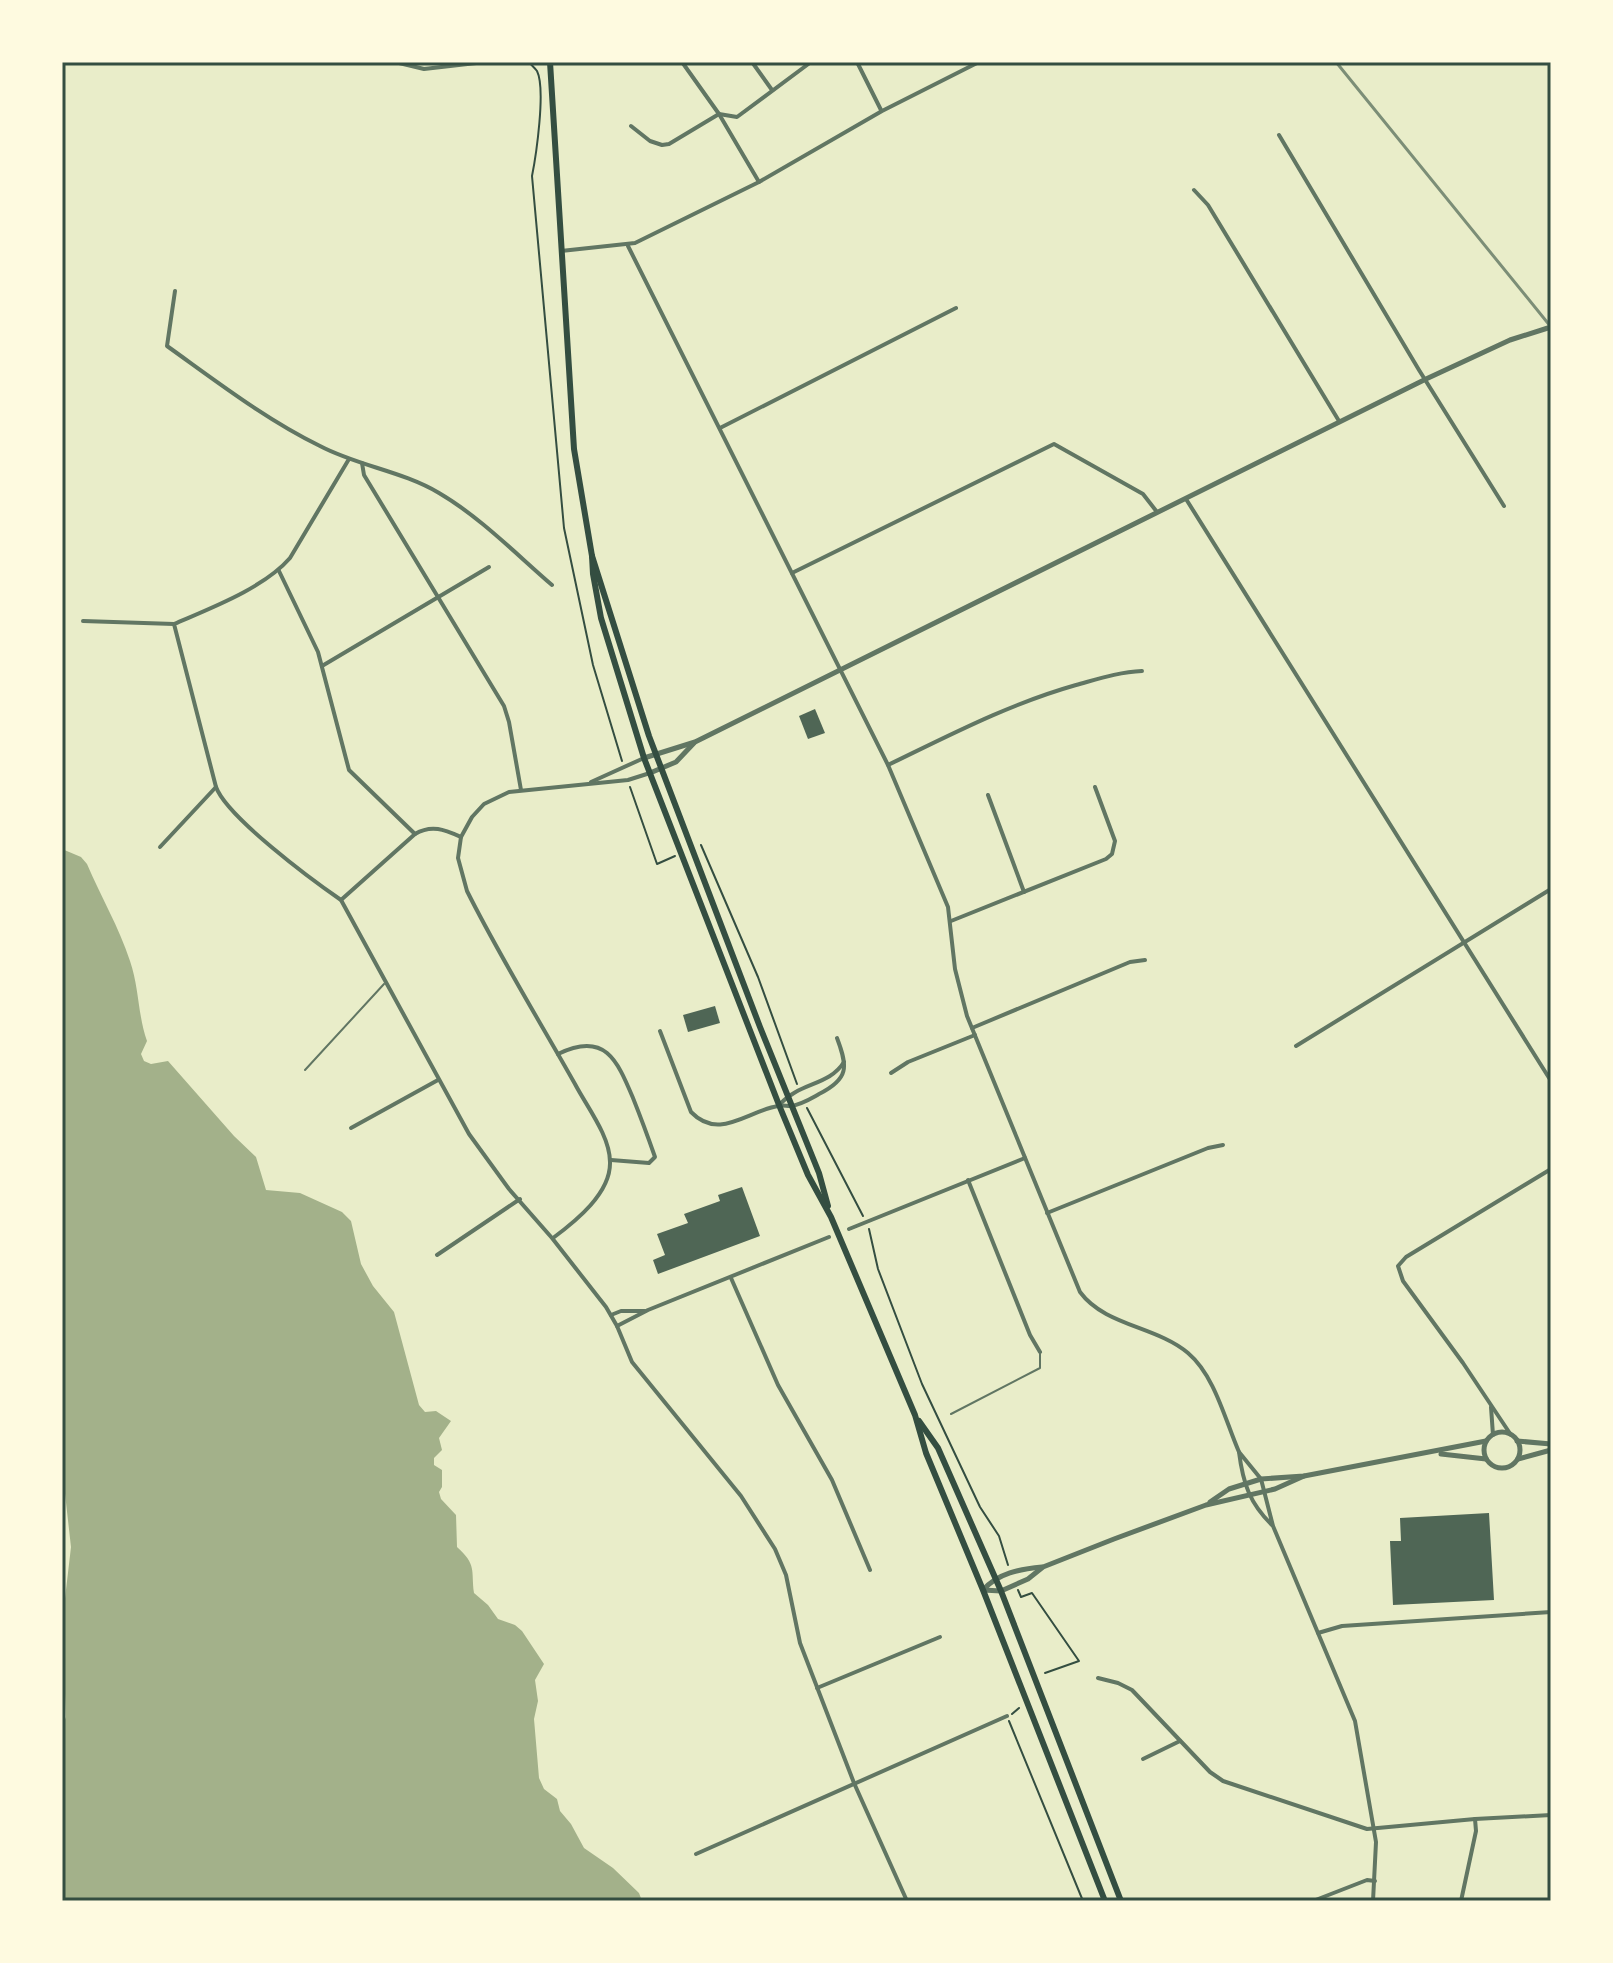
<svg xmlns="http://www.w3.org/2000/svg" width="1613" height="1963" viewBox="0 0 1613 1963" font-family="Barlow,sans-serif">
  <style>
    .water { fill: #a3b18a }
    .building { fill: #4f6655 }
    .lines { fill: none; stroke-linecap: round; stroke-linejoin: round }
    .path { stroke: #344e41; stroke-width: 2 }
    .service { stroke: #617663; stroke-width: 2 }
    .minor { stroke: #617663; stroke-width: 4 }
    .tertiary { stroke: #617663; stroke-width: 5 }
    .secondary { stroke: #344e41; stroke-width: 6 }
    .rail { stroke: #7c8e77; stroke-width: 3 }
    .neatline { fill: none; stroke: #344e41; stroke-width: 3 }
  </style>
  <rect width="100%" height="100%" fill="#e9edc9"/>
  <!-- water -->
  <path class="water" d="M62 849 81 857 87 864C101 897 119 927 130 961 139 987 138 1016 147 1041L141 1054 144 1061 151 1064 168 1061 234 1136 256 1157 266 1190 300 1193 342 1212 351 1221 361 1264 373 1286 394 1312 419 1405 425 1412 436 1411 451 1421 439 1438 442 1450 434 1458V1465L442 1470V1487L439 1492 441 1499 456 1515 457 1547C477 1565 471 1570 474 1593L488 1605 498 1619 515 1625 522 1631 544 1664 535 1680 538 1701 534 1719 539 1778 544 1789 557 1799 560 1811 571 1824 584 1848 613 1868 639 1893 642 1901H62V1727L66 1717 62 1624 71 1547 62 1467Z"/>
  <!-- building -->
  <g class="building">
    <path d="M815 709 825 733 808 739 799 716Z"/>
    <path d="M715 1006 720 1023 688 1032 683 1015Z"/>
    <path d="M742 1187 760 1236 658 1274 653 1260 665 1255 657 1234 688 1223 684 1214 720 1201 718 1195Z"/>
    <path d="M1489 1513 1494 1600 1393 1605 1390 1541H1401L1400 1518Z"/>
  </g>
  <g class="lines">
    <!-- path -->
    <g class="path">
      <path d="M529 62C531 65 535 68 537 71 546 89 536 156 532 176L564 528 593 665 622 761"/>
      <path d="M630 787 657 864 675 856"/>
      <path d="M701 845 758 977 797 1084"/>
      <path d="M807 1108 863 1216"/>
      <path d="M869 1229 878 1269 922 1384 980 1507 999 1536 1008 1565"/>
      <path d="M1018 1590 1021 1597 1032 1593 1079 1661 1045 1673"/>
      <path d="M1012 1714 1019 1708"/>
      <path d="M1009 1721 1083 1901"/>
    </g>
    <!-- service -->
    <g class="service">
      <path d="M305 1070 384 984"/>
      <path d="M951 1414 1040 1368V1353"/>
    </g>
    <!-- minor -->
    <g class="minor">
      <path d="M395 62 424 69 485 62"/>
      <path d="M682 62 719 114 759 182"/>
      <path d="M752 62 772 90"/>
      <path d="M857 62 881 110"/>
      <path d="M631 126 650 141 662 145 669 144 719 114 737 117 811 62"/>
      <path d="M1279 135 1419 370 1504 506"/>
      <path d="M1194 190 1208 205 1339 421"/>
      <path d="M628 246 888 765 948 907 955 969 967 1016 1080 1292C1105 1326 1156 1326 1188 1353 1215 1376 1225 1420 1239 1452"/>
      <path d="M561 251 635 243 759 182 882 111 979 62"/>
      <path d="M175 291 167 346C216 381 265 419 320 446 358 466 402 471 439 493 480 517 516 554 552 585"/>
      <path d="M720 428 956 308"/>
      <path d="M349 459 290 558C264 588 211 608 174 624L216 787C227 817 312 880 341 900L469 1134 509 1189 552 1238 606 1307 617 1326 632 1362 741 1496 775 1549 786 1575 800 1643 854 1783 907 1901"/>
      <path d="M362 463 364 475 504 706 509 722 521 790"/>
      <path d="M1186 499 1551 1081"/>
      <path d="M279 571 318 652 349 770 415 834"/>
      <path d="M792 573 1054 444 1143 494 1157 512"/>
      <path d="M83 621 174 624"/>
      <path d="M322 666 489 567"/>
      <path d="M888 765C950 735 1009 704 1076 685 1098 679 1119 672 1142 671"/>
      <path d="M591 782 644 758"/>
      <path d="M988 795 1024 892"/>
      <path d="M461 837 458 858 467 891C500 957 539 1020 575 1084 587 1107 610 1136 610 1162 611 1193 576 1221 553 1238"/>
      <path d="M160 847 216 787"/>
      <path d="M341 900 415 834C432 824 445 830 461 837L472 817 484 804 509 792 628 780 650 773"/>
      <path d="M951 921 1106 859 1112 854 1115 841 1095 787"/>
      <path d="M972 1028 1130 962 1145 960"/>
      <path d="M660 1031 691 1112C719 1141 747 1111 778 1106 782 1105 786 1106 790 1106 801 1105 810 1099 819 1094 849 1079 848 1067 837 1038"/>
      <path d="M1296 1046 1551 889"/>
      <path d="M558 1054C605 1031 617 1060 633 1098 641 1118 648 1137 655 1157L649 1163 611 1160"/>
      <path d="M891 1073 908 1062 975 1035"/>
      <path d="M780 1104C800 1082 829 1086 844 1062"/>
      <path d="M351 1128 438 1080"/>
      <path d="M968 1180 1030 1335 1040 1352"/>
      <path d="M1047 1213 1208 1148 1223 1145"/>
      <path d="M849 1229 1025 1158"/>
      <path d="M437 1255 520 1199"/>
      <path d="M731 1278 778 1385 832 1480 870 1570"/>
      <path d="M611 1315 621 1311H645"/>
      <path d="M617 1326 648 1310 829 1237"/>
      <path d="M1491 1407 1493 1435"/>
      <path d="M1511 1435 1463 1363 1403 1281 1398 1266 1406 1257 1551 1169"/>
      <path d="M1273 1526C1250 1504 1243 1484 1239 1452L1261 1479 1273 1526 1355 1721 1376 1842 1373 1901"/>
      <path d="M1318 1633 1342 1626 1551 1612"/>
      <path d="M1098 1678 1118 1683 1132 1690 1210 1772 1223 1781 1367 1829 1475 1819 1551 1815"/>
      <path d="M817 1688 940 1637"/>
      <path d="M1143 1759 1180 1741"/>
      <path d="M696 1854 1007 1716"/>
      <path d="M1313 1901 1367 1880 1375 1881"/>
      <path d="M1461 1901 1476 1831 1475 1819"/>
    </g>
    <!-- tertiary -->
    <g class="tertiary">
      <path d="M644 758 695 742 1426 379 1510 340 1551 327"/>
      <path d="M650 773 676 762 694 743"/>
      <circle cx="1502" cy="1450" r="18"/>
      <path d="M1517 1441 1551 1444"/>
      <path d="M1441 1454 1486 1459"/>
      <path d="M1518 1459 1551 1450"/>
      <path d="M1210 1502 1229 1489 1261 1479 1304 1476 1486 1441"/>
      <path d="M983 1590 1001 1591 1028 1579 1043 1567 1114 1539 1206 1505 1275 1489 1304 1476"/>
      <path d="M983 1590C998 1573 1020 1569 1042 1567"/>
    </g>
    <!-- secondary -->
    <g class="secondary">
      <path d="M550 62 574 449 592 556 649 736 760 1027 819 1173 828 1206"/>
      <path d="M592 556 593 574 601 618 644 758 779 1105 808 1175 831 1217 915 1415 926 1453 983 1590 1105 1901"/>
      <path d="M919 1421 938 1448 1001 1591 1121 1901"/>
    </g>
    <!-- rail -->
    <path class="rail" d="M1336 62 1551 327"/>
  </g>
  <!-- border -->
  <rect width="1613" height="1963" fill="none" stroke="#fefae0" stroke-width="128"/>
  <rect x="64" y="64" width="1485" height="1835" class="neatline"/>
</svg>
